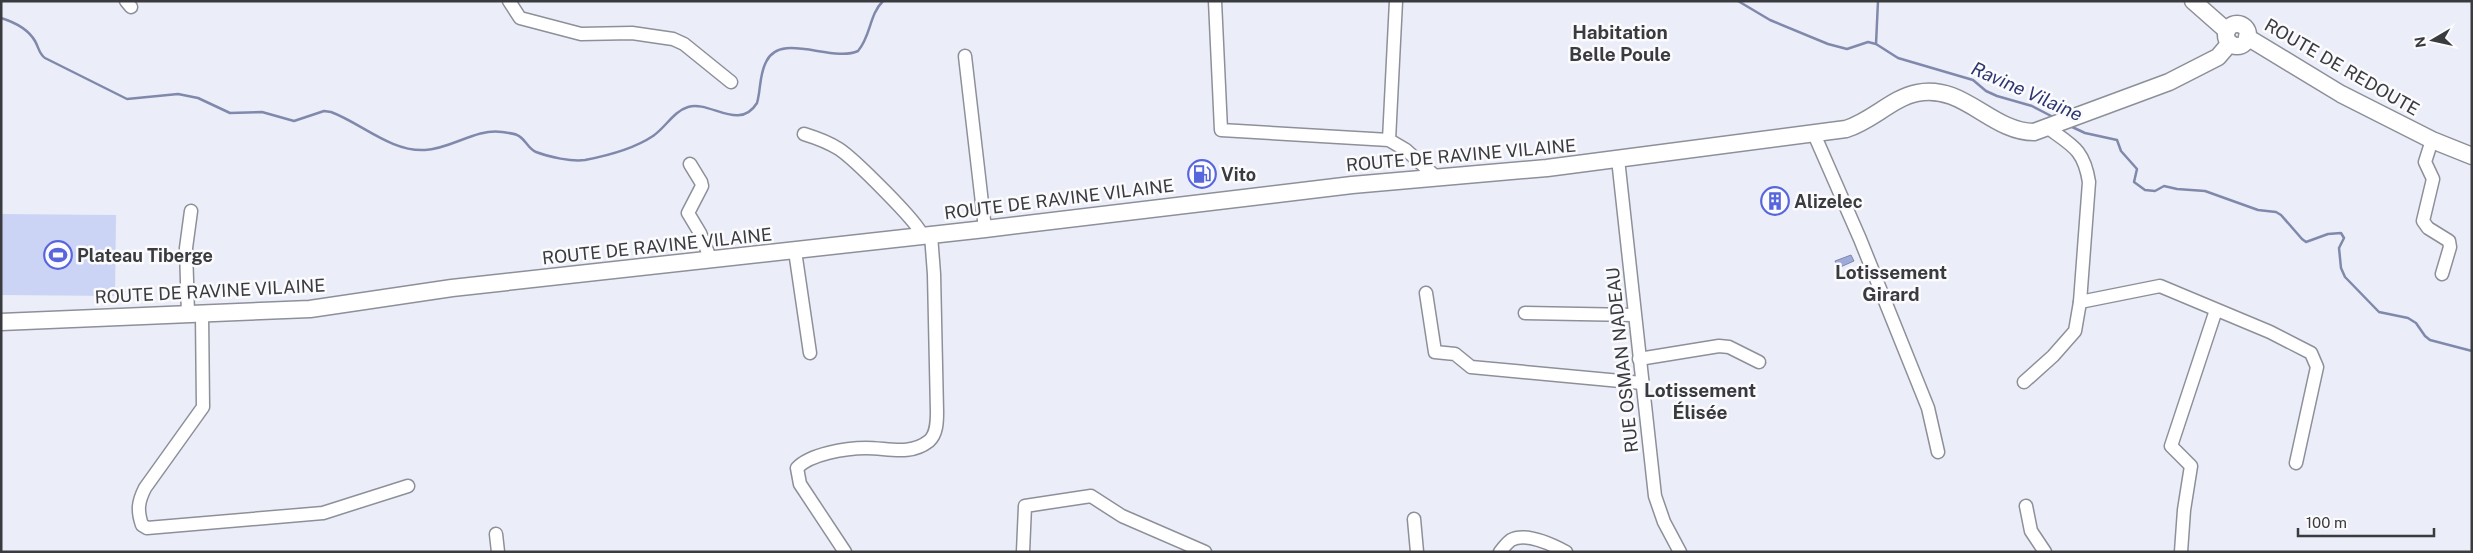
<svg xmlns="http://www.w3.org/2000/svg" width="2473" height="553" viewBox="0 0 2473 553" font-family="'Public Sans',sans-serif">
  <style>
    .green { fill: #cbd4f5 }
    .water { fill: #9eaad9; stroke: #8089ab }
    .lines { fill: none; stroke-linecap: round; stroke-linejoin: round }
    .stream { stroke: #8089ab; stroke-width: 2.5 }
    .minor-casing { stroke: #8d9099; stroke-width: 15 }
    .major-casing { stroke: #8d9099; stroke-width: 19 }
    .minor { stroke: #fff; stroke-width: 12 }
    .major { stroke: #fff; stroke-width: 16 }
    .labels { text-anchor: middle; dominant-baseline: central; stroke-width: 5; stroke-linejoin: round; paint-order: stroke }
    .street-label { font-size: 18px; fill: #3a3b3f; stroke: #fbfbfd }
    .poi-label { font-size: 18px; font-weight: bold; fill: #3a3b3f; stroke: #fbfbfd; text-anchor: start }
    .neighbourhood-label { font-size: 19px; font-weight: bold; fill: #3a3b3f; stroke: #fbfbfd }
    .water-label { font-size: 19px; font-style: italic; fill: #2c3570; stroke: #fbfbfd }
  </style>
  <rect width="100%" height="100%" fill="#ebeef8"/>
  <!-- green -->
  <path class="green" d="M1 214 116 215 115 296 1 295Z"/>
  <!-- water -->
  <path class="water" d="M1851 255 1854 261 1838 268 1835 261Z"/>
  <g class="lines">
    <!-- stream -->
    <g class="stream">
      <path d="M1738 1 1770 20 1828 44 1847 49 1868 42 1876 44 1898 58 1973 80 1986 91 1997 96 2032 106 2055 118"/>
      <path d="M1 18C14 22 28 29 35 41 39 48 39 54 45 58L127 99 178 94 198 98 230 113 262 112 294 121 324 111 331 112C361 123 391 152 425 150 451 149 476 128 502 132 507 133 513 133 517 135 525 138 528 149 536 152 549 157 572 162 585 160 606 156 635 148 653 136 665 128 674 111 688 107 710 100 739 132 757 103 761 89 759 76 766 62 780 31 832 63 858 51 871 36 869 15 883 1"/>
      <path d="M1876 44 1878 1"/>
      <path d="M2070 126 2085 133 2117 140 2121 151 2137 169 2134 182 2145 190 2155 191 2164 186 2177 189 2205 191 2258 210 2276 212 2281 215 2302 239 2306 242 2328 234 2341 233 2344 238 2339 248 2341 268 2345 277 2379 312 2408 318 2416 323 2425 336 2430 340 2472 351"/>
    </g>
    <defs>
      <g id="minor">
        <path d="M126 1 131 7"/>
        <path d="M509 1 520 18 581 34 632 33 673 39 684 44 731 82"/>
        <path d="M1215 1 1221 130 1389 140 1406 150 1435 176"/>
        <path d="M965 56 985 229"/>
        <path d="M804 134C817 138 828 142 839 149 853 158 918 222 922 235"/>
        <path d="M1814 134 1860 239 1928 408 1938 452"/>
        <path d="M1389 140 1396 1"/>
        <path d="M2432 140 2425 162 2433 179 2423 221 2428 228 2449 241 2450 247 2442 274"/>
        <path d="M1618 159 1655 496 1664 522 1680 552"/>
        <path d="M690 164 701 182 702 186 688 213 700 233 711 260"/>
        <path d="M795 251 810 353"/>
        <path d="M1426 293 1435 352 1455 354 1471 367 1642 383"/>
        <path d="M2080 302 2160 286 2270 332 2311 353 2317 367 2296 463"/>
        <path d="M1525 313 1634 315"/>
        <path d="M188 314 186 248 191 211"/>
        <path d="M202 314 203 407 145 488C138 502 137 510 142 525L147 528 323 513 408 486"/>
        <path d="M1639 359 1719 346 1729 347 1759 362"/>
        <path d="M2024 382 2053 356 2075 331 2080 302 2089 182C2084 150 2073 146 2048 128"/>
        <path d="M2026 506 2031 531 2045 552"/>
        <path d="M1414 519 1417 552"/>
        <path d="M496 534 498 552"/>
        <path d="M845 552 800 484 797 468C810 454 846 448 866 448 888 448 910 456 929 441 937 434 937 421 937 412L934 274 931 235"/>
        <path d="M1023 552 1025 506 1091 496 1122 516 1205 552"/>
        <path d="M1500 552C1503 548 1507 543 1511 540 1526 532 1553 545 1566 552"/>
        <path d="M2181 552 2184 510 2191 466 2171 446 2216 310"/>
      </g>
      <g id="major">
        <path d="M2193 1 2227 31"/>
        <circle cx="2237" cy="35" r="11"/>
        <path d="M2247 37 2341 94 2432 140 2472 156"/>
        <path d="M1 322 310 309 452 288 985 229 1352 185 1547 168 1846 129C1872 121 1892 98 1917 93 1963 83 1991 132 2034 132L2169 82 2218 57 2230 43"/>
      </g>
    </defs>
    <!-- minor casing -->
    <use href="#minor" class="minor-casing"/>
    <!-- major casing -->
    <use href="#major" class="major-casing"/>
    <!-- minor -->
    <use href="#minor" class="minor"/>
    <!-- major -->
    <use href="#major" class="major"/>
  </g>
  <!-- icons -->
  <defs>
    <symbol id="fuel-ring" viewBox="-11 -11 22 22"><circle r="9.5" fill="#fbfbfd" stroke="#5766dc" stroke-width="1.5"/><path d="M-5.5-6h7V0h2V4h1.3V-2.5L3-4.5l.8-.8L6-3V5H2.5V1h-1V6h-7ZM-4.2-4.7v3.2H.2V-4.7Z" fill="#5766dc"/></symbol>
    <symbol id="building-ring" viewBox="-11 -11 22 22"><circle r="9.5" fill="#fbfbfd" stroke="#5766dc" stroke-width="1.5"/><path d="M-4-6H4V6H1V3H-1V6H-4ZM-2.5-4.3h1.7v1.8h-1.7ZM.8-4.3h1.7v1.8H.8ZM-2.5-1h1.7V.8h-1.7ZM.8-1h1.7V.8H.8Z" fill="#5766dc"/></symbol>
    <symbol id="stadium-ring" viewBox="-11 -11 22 22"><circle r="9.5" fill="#fbfbfd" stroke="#5766dc" stroke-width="1.5"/><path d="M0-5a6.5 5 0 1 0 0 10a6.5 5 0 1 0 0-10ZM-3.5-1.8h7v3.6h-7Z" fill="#5766dc"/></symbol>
  </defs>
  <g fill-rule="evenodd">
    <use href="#fuel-ring" x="1186" y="158" width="32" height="32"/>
    <use href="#building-ring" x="1759" y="185" width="32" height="32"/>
    <use href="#stadium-ring" x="42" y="239" width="32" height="32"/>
  </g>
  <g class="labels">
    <!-- street labels -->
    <g class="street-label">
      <text transform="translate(2342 67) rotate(30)">ROUTE DE REDOUTE</text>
      <text transform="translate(1461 155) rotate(-5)">ROUTE DE RAVINE VILAINE</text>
      <text transform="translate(1059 199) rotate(-7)">ROUTE DE RAVINE VILAINE</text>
      <text transform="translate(657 246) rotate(-6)">ROUTE DE RAVINE VILAINE</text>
      <text transform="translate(210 291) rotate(-3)">ROUTE DE RAVINE VILAINE</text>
      <text transform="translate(1622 360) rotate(-96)">RUE OSMAN NADEAU</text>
    </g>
    <!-- poi labels -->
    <g class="poi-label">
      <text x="1221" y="174">Vito</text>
      <text x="1794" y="201">Alizelec</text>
      <text x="77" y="255">Plateau Tiberge</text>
    </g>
    <!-- neighbourhood labels -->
    <g class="neighbourhood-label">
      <text x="1620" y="32">Habitation<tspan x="1620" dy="22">Belle Poule</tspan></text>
      <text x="1891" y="272">Lotissement<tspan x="1891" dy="22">Girard</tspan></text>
      <text x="1700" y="390">Lotissement<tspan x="1700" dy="22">Élisée</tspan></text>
    </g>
    <!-- water labels -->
    <g class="water-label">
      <text transform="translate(2027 91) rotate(24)">Ravine Vilaine</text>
    </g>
  </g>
  <!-- border -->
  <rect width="2473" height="553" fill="none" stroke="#3a3b3f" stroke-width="5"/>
  <!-- north arrow -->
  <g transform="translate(2433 40) rotate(261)" stroke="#fbfbfd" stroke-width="4" paint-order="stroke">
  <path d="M0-4L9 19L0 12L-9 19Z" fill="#3a3b3f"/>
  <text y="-8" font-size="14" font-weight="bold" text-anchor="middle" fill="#3a3b3f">N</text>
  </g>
  <!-- scale -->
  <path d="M2298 528v8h136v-8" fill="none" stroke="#3a3b3f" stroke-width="2.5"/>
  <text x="2306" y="528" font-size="15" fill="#3a3b3f" stroke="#fbfbfd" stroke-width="4" paint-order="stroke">100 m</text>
</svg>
